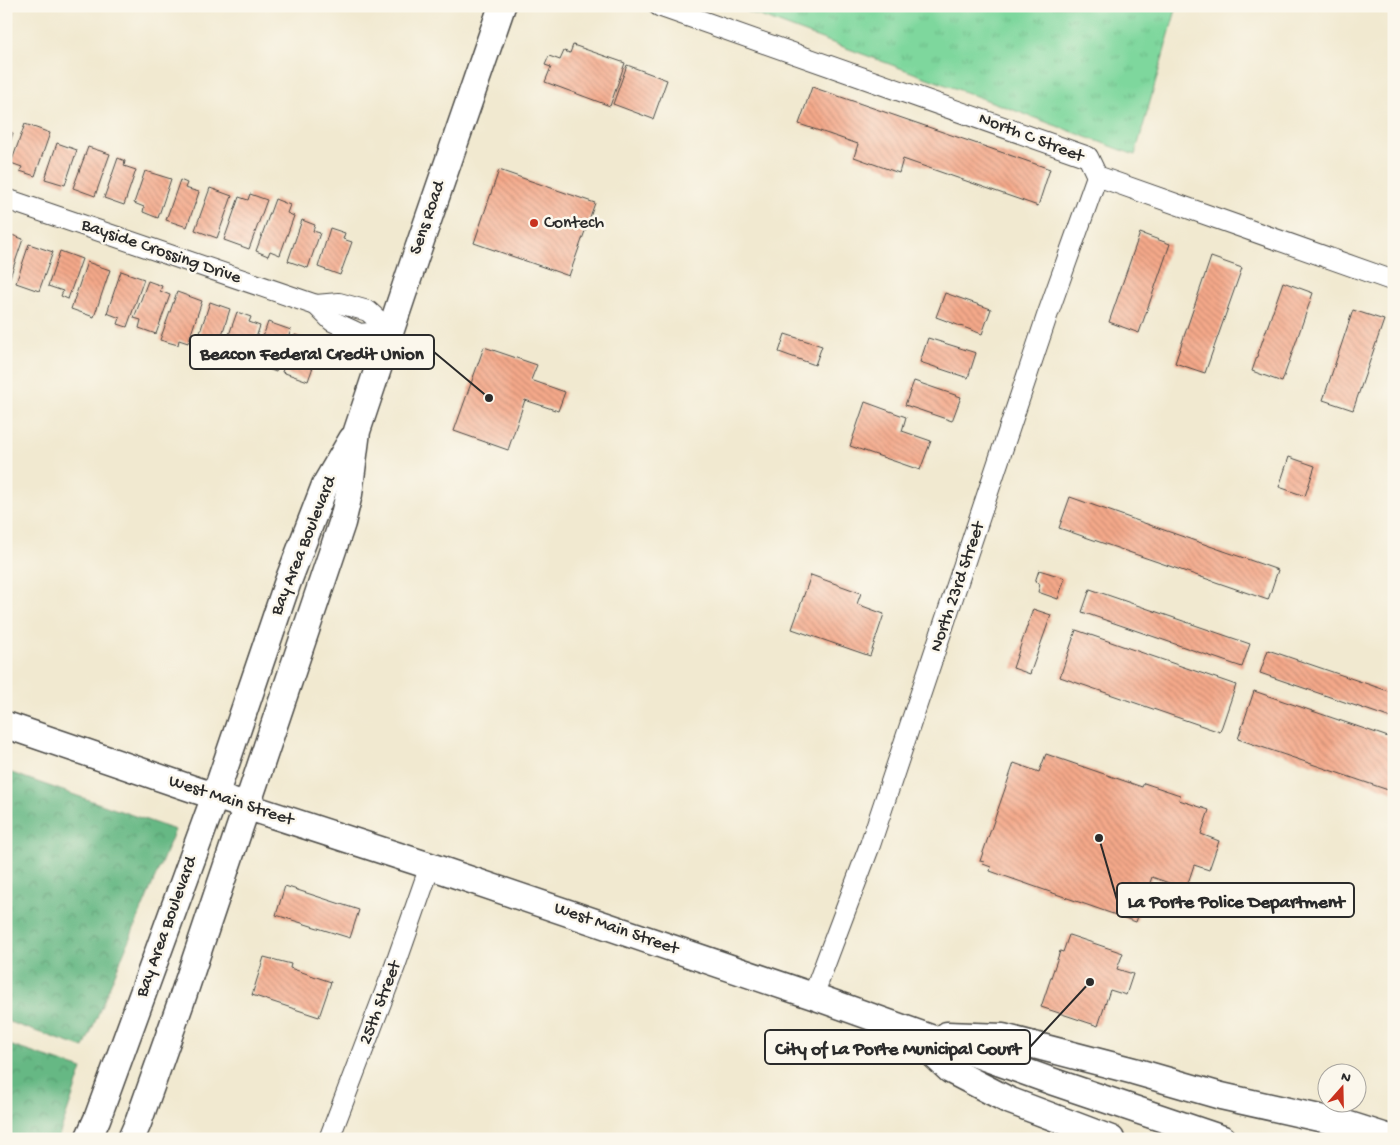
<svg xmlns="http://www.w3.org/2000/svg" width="1400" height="1145" viewBox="0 0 1400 1145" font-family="'Gochi Hand',sans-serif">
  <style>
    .grass { fill: url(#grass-tufts); stroke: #548164 }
    .forest { fill: url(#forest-crowns); stroke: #487258 }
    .building { fill: url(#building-back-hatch) }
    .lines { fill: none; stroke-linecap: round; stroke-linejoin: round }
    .minor-casing { stroke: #494844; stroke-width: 22 }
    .major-casing { stroke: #494844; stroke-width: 29 }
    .minor { stroke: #fff; stroke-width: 20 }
    .major { stroke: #fff; stroke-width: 26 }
    .poi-dot { fill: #c8321e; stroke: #fbf7ec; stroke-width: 2 }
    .labels { text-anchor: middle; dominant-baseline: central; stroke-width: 5; stroke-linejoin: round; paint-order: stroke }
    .street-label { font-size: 18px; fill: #2b2b2b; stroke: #fbf7ec }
    .poi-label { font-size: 18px; fill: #2b2b2b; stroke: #fbf7ec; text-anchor: start }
    .leader { fill: none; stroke: #2b2b2b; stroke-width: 2 }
    .callout-dot { fill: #2b2b2b; stroke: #fbf7ec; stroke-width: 2 }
    .callout { fill: #fbf7ec; stroke: #2b2b2b; stroke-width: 2 }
    .callout-label { font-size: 19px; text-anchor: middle; font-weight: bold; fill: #2b2b2b }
  </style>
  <defs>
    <pattern id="grass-tufts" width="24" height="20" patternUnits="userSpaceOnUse" patternTransform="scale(1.25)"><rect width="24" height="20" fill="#7ed79d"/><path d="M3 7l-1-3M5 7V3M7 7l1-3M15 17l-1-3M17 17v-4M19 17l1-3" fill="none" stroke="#6db987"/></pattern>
    <pattern id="forest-crowns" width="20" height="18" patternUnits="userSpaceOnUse" patternTransform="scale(1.25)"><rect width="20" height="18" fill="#66b884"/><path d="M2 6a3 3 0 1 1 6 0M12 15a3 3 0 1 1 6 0" fill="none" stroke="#54966c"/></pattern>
    <pattern id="building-back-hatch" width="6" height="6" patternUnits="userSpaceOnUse" patternTransform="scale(1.25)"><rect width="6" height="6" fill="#f5a98a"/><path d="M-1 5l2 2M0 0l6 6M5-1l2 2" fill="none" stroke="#c78a71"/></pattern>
  </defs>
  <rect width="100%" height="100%" fill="#fbf7ec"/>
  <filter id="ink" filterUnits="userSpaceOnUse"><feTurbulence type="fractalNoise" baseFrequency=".02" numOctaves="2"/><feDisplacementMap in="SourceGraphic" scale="10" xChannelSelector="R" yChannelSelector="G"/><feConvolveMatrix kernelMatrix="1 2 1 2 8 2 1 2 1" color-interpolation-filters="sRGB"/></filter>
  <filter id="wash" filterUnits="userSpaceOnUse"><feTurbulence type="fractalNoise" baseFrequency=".0096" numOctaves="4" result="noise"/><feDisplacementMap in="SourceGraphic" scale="20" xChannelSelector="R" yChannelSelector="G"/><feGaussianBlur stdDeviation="1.12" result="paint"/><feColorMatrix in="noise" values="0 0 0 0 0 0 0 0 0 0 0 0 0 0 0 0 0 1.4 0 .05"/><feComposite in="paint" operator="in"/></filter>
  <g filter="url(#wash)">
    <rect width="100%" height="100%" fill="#f1e9d0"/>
    <!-- grass -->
    <path class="grass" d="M733 6H1177L1135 155Z"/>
    <!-- forest -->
    <g class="forest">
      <path d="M6 771 175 830 84 1048 6 1021Z"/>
      <path d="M6 1044 82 1069 58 1139H17L6 1135Z"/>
    </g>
    <g id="blocks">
      <!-- building -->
      <g class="building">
        <path d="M573 45 625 63 610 106 545 82 551 67 545 65 549 56 560 60 564 51 570 53Z"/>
        <path d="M627 65 667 80 653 119 613 104Z"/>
        <path d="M812 87 1050 169 1038 206 903 159 899 173 854 157 858 144 799 124Z"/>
        <path d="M25 124 50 133 35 176 20 171 22 167 11 163Z"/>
        <path d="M6 131 13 133 7 152 6 151Z"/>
        <path d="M57 143 77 150 65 185 45 179Z"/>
        <path d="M88 147 110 154 95 196 73 188Z"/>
        <path d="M118 158 125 161 124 166 136 170 124 205 104 198Z"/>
        <path d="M499 170 595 203 569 276 474 243Z"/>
        <path d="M145 171 171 179 158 218 143 212 144 207 134 203Z"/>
        <path d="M180 180 187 183 185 188 199 192 187 227 166 220Z"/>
        <path d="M210 188 232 196 217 238 195 230Z"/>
        <path d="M250 194 267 200 249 249 224 240 239 197 248 200Z"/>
        <path d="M275 199 290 205 287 213 294 216 280 255 270 251 268 256 256 251Z"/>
        <path d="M302 220 315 225 313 231 320 233 308 268 288 261Z"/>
        <path d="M330 228 345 233 343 239 352 242 340 275 318 267Z"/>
        <path d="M6 233 23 239 9 280 6 279Z"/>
        <path d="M1140 233 1170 244 1139 333 1109 322Z"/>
        <path d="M29 244 53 252 39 291 16 283Z"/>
        <path d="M60 251 82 259 68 299 61 296 63 291 48 286Z"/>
        <path d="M1211 257 1242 268 1205 373 1175 363Z"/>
        <path d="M87 262 110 270 94 317 71 309Z"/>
        <path d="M121 271 144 279 127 327 118 324 120 318 107 313Z"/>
        <path d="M148 281 162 286 160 291 170 295 156 334 139 328 141 320 134 318Z"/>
        <path d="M1283 282 1313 293 1282 382 1252 371Z"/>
        <path d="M177 292 202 301 188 343 179 340 178 345 160 340Z"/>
        <path d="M945 293 991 309 982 334 936 317Z"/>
        <path d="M210 302 230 309 217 351 196 344Z"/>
        <path d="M1353 310 1384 320 1353 410 1323 400Z"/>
        <path d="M237 312 251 317 249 322 260 326 249 358 224 349Z"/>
        <path d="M268 322 291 330 276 372 254 364Z"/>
        <path d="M785 334 822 346 815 365 779 352Z"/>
        <path d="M295 335 312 341 309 350 318 353 308 381 282 372Z"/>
        <path d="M928 338 976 353 968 378 920 362Z"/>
        <path d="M484 347 537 365 531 380 565 392 558 411 525 400 508 450 454 431Z"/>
        <path d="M914 381 961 397 952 421 905 405Z"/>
        <path d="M865 402 906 417 902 431 931 441 920 470 850 446Z"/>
        <path d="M1289 457 1315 466 1305 496 1279 487Z"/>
        <path d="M1070 497 1278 570 1268 600 1059 528Z"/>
        <path d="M1039 570 1065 578 1058 599 1038 592 1040 584 1035 582Z"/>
        <path d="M811 575 861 593 857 604 884 614 870 656 792 629Z"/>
        <path d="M1090 589 1250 644 1242 667 1082 612Z"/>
        <path d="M1033 609 1051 615 1030 674 1013 668Z"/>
        <path d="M1076 630 1236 685 1220 732 1060 677Z"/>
        <path d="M1268 650 1394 693V719L1260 673Z"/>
        <path d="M1254 691 1394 739V792L1238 739Z"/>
        <path d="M1046 754 1142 787 1144 783 1180 795 1179 800 1209 810 1201 834 1219 841 1209 870 1194 865 1186 889 1152 877 1136 922 990 871 991 867 983 864 984 862 980 861 1014 763 1039 772Z"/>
        <path d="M285 886 359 910 350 938 276 915Z"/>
        <path d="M1069 935 1123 953 1117 969 1133 974 1126 995 1110 990 1098 1026 1041 1007 1060 951 1063 952Z"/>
        <path d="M264 957 291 964 290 968 331 982 319 1017 252 995Z"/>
      </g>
    </g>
  </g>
  <g filter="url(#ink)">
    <use href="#blocks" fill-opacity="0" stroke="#494844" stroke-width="1"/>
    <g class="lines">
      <defs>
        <g id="minor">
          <path d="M659 6 1088 157 1097 176 1394 281"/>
          <path d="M6 199 316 305 339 303 368 311 390 331"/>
          <path d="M316 305 332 321 360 334 390 331"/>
          <path d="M813 996 870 845 1047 316 1097 176"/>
          <path d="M329 1139 395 966 430 866"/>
        </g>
        <g id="major">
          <path d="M6 725 196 790 430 866 813 996 1054 1082 1223 1139"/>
          <path d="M947 1035 1003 1037 1134 1071 1221 1096 1346 1124 1393 1139"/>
          <path d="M915 1037 950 1070 1008 1100 1111 1139"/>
          <path d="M88 1139 97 1119 215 796 287 584 325 485 352 439"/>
          <path d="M131 1139 138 1123 181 1002 342 523 349 494 357 431 416 255 502 6"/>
        </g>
      </defs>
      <!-- minor casing -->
      <use href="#minor" class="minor-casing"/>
      <!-- major casing -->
      <use href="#major" class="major-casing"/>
      <!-- minor -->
      <use href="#minor" class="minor"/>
      <!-- major -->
      <use href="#major" class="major"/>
    </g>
  </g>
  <!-- markers -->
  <circle class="poi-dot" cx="534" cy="223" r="5"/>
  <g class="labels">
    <!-- street labels -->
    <g class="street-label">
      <text transform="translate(1031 138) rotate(21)">North C Street</text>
      <text transform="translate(428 218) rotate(-71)">Sens Road</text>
      <text transform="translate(161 252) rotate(19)">Bayside Crossing Drive</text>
      <text transform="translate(304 546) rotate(-68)">Bay Area Boulevard</text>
      <text transform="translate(958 587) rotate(-71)">North 23rd Street</text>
      <text transform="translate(231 801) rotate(18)">West Main Street</text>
      <text transform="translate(167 927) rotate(-70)">Bay Area Boulevard</text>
      <text transform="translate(616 929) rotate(19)">West Main Street</text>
      <text transform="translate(381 1003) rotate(-69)">25th Street</text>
    </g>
    <!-- poi labels -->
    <g class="poi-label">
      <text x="544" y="223">Contech</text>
    </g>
  </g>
  <!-- callouts -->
  <path class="leader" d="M489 398L434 352M1099 838L1117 900M1090 982L1030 1047"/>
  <g class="callout-dot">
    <circle cx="489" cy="398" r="5"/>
    <circle cx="1099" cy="838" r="5"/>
    <circle cx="1090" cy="982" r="5"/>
  </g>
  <g class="callout">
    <rect x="190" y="335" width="244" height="34" rx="5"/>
    <rect x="1117" y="883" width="237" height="34" rx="5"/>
    <rect x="765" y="1030" width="265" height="34" rx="5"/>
  </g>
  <g class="callout-label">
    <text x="312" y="359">Beacon Federal Credit Union</text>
    <text x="1236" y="907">La Porte Police Department</text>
    <text x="898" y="1054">City of La Porte Municipal Court</text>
  </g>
  <!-- margin -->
  <rect width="1400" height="1145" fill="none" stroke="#fbf7ec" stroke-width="25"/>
  <!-- north arrow -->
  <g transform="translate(1342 1088) rotate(20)"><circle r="24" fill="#fbf7ec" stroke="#a8a59f"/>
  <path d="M0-4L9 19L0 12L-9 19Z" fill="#c8321e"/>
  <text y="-8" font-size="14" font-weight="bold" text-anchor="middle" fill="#2b2b2b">N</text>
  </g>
</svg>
